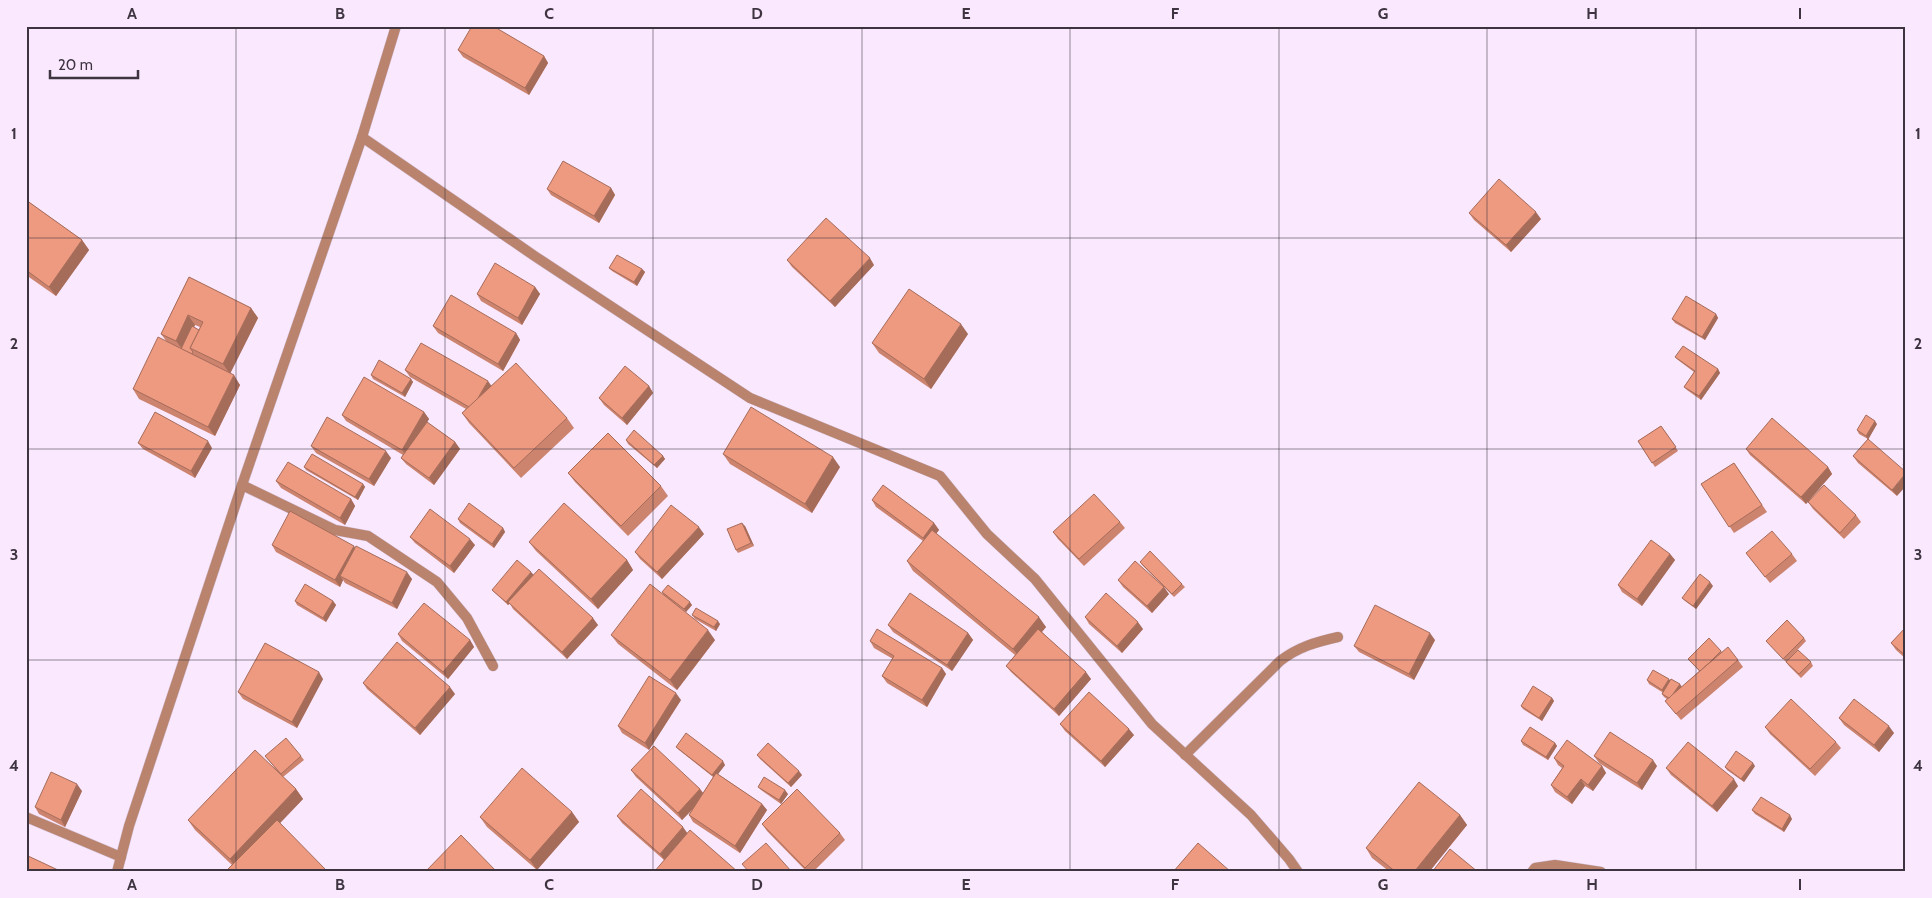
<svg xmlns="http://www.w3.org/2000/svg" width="1932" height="898" viewBox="0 0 1932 898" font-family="Cabin,sans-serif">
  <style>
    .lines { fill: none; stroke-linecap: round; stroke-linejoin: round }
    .service-casing { stroke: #d4c4d9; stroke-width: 11 }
    .minor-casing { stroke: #d4c4d9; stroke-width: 11 }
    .tertiary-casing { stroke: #d4c4d9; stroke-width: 11 }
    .service { stroke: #ba836e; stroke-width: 10 }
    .minor { stroke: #ba836e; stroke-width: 10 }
    .tertiary { stroke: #ba836e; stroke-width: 10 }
    .wall { fill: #cc846f; fill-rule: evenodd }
    .shaded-wall { fill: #a66c5a }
    .building { fill: #ed9a81; stroke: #a66c5a }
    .grid { fill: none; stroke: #3d3440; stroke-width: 1; stroke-opacity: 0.55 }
    .neatline { fill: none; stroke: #3d3440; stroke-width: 2 }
    .grid-label { font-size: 16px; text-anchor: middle; font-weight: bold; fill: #3d3440 }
  </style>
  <rect width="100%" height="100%" fill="#fae8ff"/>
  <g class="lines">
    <defs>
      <path id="service" d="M1185 755 1280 661C1298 647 1316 642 1338 637"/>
      <g id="minor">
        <path d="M242 485 335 530 368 536 437 582 467 618 493 666"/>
        <path d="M26 817 121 857"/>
        <path d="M1532 872 1535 868 1555 865 1601 872"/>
      </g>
      <g id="tertiary">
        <path d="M362 137 536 257 750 398 940 476 987 534 1035 579 1152 724 1251 815 1289 859 1298 872"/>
        <path d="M117 872 129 826 242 485 362 137 396 26"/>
      </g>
    </defs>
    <!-- service casing -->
    <use href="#service" class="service-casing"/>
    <!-- minor casing -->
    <use href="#minor" class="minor-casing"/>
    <!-- tertiary casing -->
    <use href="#tertiary" class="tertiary-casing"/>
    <!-- service -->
    <use href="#service" class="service"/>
    <!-- minor -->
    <use href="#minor" class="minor"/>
    <!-- tertiary -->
    <use href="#tertiary" class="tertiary"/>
  </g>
  <!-- wall -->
  <g class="wall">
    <path d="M458 50 544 56 548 63 529 95 463 57Z"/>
    <path d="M611 188 615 195 599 223 551 195 547 189Z"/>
    <path d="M26 200 82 240 89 250 56 296 26 275Z"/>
    <path d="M1469 213 1541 219 1511 252 1474 220Z"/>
    <path d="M787 260 874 265 835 307 792 267Z"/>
    <path d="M609 268 642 269 645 272 637 286 612 271Z"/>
    <path d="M189 277 251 308 258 318 230 373 240 385 215 436 139 399 133 389 167 342 161 334ZM195 325 200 327 199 330 194 327Z"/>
    <path d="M535 287 540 294 522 325 481 301 477 294Z"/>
    <path d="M1716 314 1718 318 1705 340 1675 323 1672 319Z"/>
    <path d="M433 326 516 333 520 340 503 371 438 333Z"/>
    <path d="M968 334 931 389 879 353 872 343Z"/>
    <path d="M1675 357 1718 369 1720 373 1701 400 1687 390 1684 387 1694 372 1678 360Z"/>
    <path d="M405 370 491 386 567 418 574 428 521 478 469 423 462 413 466 409 410 377Z"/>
    <path d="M371 375 411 379 413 382 405 397 373 379Z"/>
    <path d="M649 386 653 393 627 425 604 405 599 398Z"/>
    <path d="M424 412 429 419 427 422 455 442 460 449 434 485 406 464 401 458 403 455 346 421 342 415Z"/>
    <path d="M1877 424 1868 439 1897 496 1858 463 1853 456 1868 439 1859 434 1857 430Z"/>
    <path d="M1661 426 1678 451 1655 467 1638 441Z"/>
    <path d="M626 440 663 456 665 459 657 468 628 444Z"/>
    <path d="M138 443 212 448 195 478 143 449Z"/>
    <path d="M311 446 391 458 374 486 316 453Z"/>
    <path d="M1746 449 1828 467 1832 474 1806 504 1750 455Z"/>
    <path d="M723 454 840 467 812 513 730 464Z"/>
    <path d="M1734 463 1767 512 1734 533 1701 484Z"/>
    <path d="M304 467 363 484 365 487 358 500 306 470Z"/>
    <path d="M568 473 661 486 668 496 628 536 575 482Z"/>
    <path d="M276 481 351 499 355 506 345 525 281 488Z"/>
    <path d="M872 500 934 523 939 530 936 533 1046 627 1042 632 1091 679 1059 716 1011 672 1006 666 1015 655 913 571 907 561 923 541 876 507Z"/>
    <path d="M1808 502 1856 515 1861 522 1844 539 1813 509Z"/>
    <path d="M458 519 503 528 505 532 494 548 460 523Z"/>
    <path d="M1120 522 1125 528 1084 566 1058 539 1053 532Z"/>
    <path d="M745 526 754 546 738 553 736 550Z"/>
    <path d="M704 534 662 579 640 559 635 552Z"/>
    <path d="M410 537 475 545 454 573 415 543Z"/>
    <path d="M529 542 627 560 633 570 598 609 536 551Z"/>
    <path d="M272 545 355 548 412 579 397 609 345 583 343 580 340 587 276 552Z"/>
    <path d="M1746 553 1792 554 1797 561 1770 583Z"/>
    <path d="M1670 554 1675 560 1642 606 1622 592 1618 585Z"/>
    <path d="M1140 562 1182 584 1185 587 1174 597 1142 565Z"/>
    <path d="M534 575 598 625 567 659 513 609 510 604 508 605 495 593 492 590Z"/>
    <path d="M1118 580 1169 594 1152 613 1123 587Z"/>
    <path d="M1713 586 1696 609 1685 601 1682 598Z"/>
    <path d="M662 592 692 605 686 612 664 596Z"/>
    <path d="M295 601H333L336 605 326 622 297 605Z"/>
    <path d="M692 615 720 624 716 631 695 619Z"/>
    <path d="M1085 617 1143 629 1122 653 1089 624Z"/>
    <path d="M888 625 968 633 973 640 952 671 893 632Z"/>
    <path d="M1906 627V659L1896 650 1891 643Z"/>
    <path d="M398 634 470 640 474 647 448 679 402 641Z"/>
    <path d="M611 635 715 640 677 690 618 644Z"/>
    <path d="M1804 638 1806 641 1786 662 1766 641Z"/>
    <path d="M1435 640 1414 680 1359 652 1354 646Z"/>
    <path d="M870 641 942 668 946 674 927 707 887 683 882 676 893 659 874 648Z"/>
    <path d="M1721 651 1722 652 1738 660 1743 667 1681 720 1665 701 1667 699 1664 697 1662 694V692L1649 684 1647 680H1670L1682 687 1699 671 1688 659Z"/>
    <path d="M1786 662H1811L1813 666 1801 678 1789 666Z"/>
    <path d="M323 679 297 728 243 699 238 692Z"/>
    <path d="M363 683 455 694 420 735 367 689Z"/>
    <path d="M1552 698 1554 701 1542 721 1523 709 1521 706Z"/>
    <path d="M681 700 649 750 622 733 618 726Z"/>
    <path d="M1839 718 1894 733 1879 752 1844 725Z"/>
    <path d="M1060 724 1134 735 1105 767 1065 731Z"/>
    <path d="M1765 727 1836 742 1841 748 1815 776 1770 734Z"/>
    <path d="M1521 741 1555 743 1557 746 1548 760 1523 745Z"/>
    <path d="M676 747 725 765 718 774 762 804 767 810 740 853 693 822 689 815 692 810 682 820 636 777 631 770 700 789 703 793 713 777 679 750Z"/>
    <path d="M757 755 802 775 791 787 760 759Z"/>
    <path d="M265 756H301L304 760 283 777 296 789 303 799 280 823 232 865 195 830 188 820 279 773Z"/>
    <path d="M1594 756 1657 766 1642 790 1599 763Z"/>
    <path d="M1554 758 1602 766 1606 773 1593 791 1585 786 1572 804 1555 792 1551 785 1562 768 1558 765Z"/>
    <path d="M1755 766 1744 782 1727 770 1725 767Z"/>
    <path d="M1666 768 1738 786 1717 812 1671 775Z"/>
    <path d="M758 787 788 794 781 804 761 790Z"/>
    <path d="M82 791 65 827 39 814 35 807Z"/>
    <path d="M1752 810 1792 819 1784 832 1755 814Z"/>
    <path d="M572 812 579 822 537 870 487 827 480 817Z"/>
    <path d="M1460 815 1467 825 1429 872H1390L1372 858 1366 848Z"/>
    <path d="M617 816 683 827 664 860 622 823Z"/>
    <path d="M762 824 840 833 845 840 813 872H807L767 831Z"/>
  </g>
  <!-- shaded-wall -->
  <g class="shaded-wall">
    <path d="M544 56 548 63 529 95 525 88Z"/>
    <path d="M611 188 615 195 599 223 594 216Z"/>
    <path d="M1536 212 1541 219 1511 252 1506 245Z"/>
    <path d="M82 240 89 250 56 296 49 287Z"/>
    <path d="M870 258 874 265 835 307 830 301Z"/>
    <path d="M642 269 645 272 637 286 634 282Z"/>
    <path d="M535 287 540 294 522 325 518 318Z"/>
    <path d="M251 308 258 318 230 374 223 364Z"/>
    <path d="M1716 314 1718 318 1705 340 1702 337Z"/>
    <path d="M188 315 195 325 183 350 176 341Z"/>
    <path d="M961 324 968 334 931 389 924 379Z"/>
    <path d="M516 333 520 340 503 371 498 364Z"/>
    <path d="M1718 369 1720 373 1701 400 1699 396Z"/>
    <path d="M234 375 240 385 215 436 208 427Z"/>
    <path d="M411 379 413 382 405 397 402 393Z"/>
    <path d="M488 381 493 388 472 409Z"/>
    <path d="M649 386 653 393 627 425 622 418Z"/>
    <path d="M424 412 429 419 407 457 402 450Z"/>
    <path d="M1875 421 1877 424 1868 440 1866 436Z"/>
    <path d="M208 441 212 448 195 478 191 471Z"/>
    <path d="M455 442 460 449 434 485 429 478Z"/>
    <path d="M386 451 391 458 374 486 369 479Z"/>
    <path d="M663 456 665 459 657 468 654 465Z"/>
    <path d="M833 457 840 467 812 513 805 504Z"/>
    <path d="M1828 467 1832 474 1806 504 1801 497Z"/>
    <path d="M1906 473V486L1897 496 1892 490Z"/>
    <path d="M363 484 365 487 358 500 355 497Z"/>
    <path d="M351 499 355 506 345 525 340 518Z"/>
    <path d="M742 523 745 526 754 546 751 543Z"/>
    <path d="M934 523 939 530 928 545 923 538Z"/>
    <path d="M699 527 704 534 662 579 657 572Z"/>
    <path d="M503 528 505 532 494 548 492 544Z"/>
    <path d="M470 539 475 545 454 573 450 566Z"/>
    <path d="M354 546 358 553 340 576 343 580 340 587 335 580Z"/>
    <path d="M1670 554 1675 560 1642 606 1637 599Z"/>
    <path d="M627 560 633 570 598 609 591 599Z"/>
    <path d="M407 572 412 579 397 609 392 603Z"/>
    <path d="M531 572 534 575 508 605 506 602Z"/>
    <path d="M1710 582 1713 586 1696 609 1693 606Z"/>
    <path d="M1164 587 1169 594 1152 613 1147 606Z"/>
    <path d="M333 601 336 605 326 622 323 618Z"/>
    <path d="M690 602 692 605 686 612 684 609Z"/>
    <path d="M1039 617 1046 627 1020 658 1013 649Z"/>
    <path d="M593 618 598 625 567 659 562 652Z"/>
    <path d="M718 621 720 624 716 631 714 627Z"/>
    <path d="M1138 622 1143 629 1122 653 1117 646Z"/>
    <path d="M708 630 715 640 677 690 670 680Z"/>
    <path d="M968 633 973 640 952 671 947 665Z"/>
    <path d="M1430 633 1435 640 1414 680 1409 674Z"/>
    <path d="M470 640 474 647 448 679 443 672Z"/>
    <path d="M942 668 946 674 927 707 922 700Z"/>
    <path d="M319 672 323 679 297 728 292 722Z"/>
    <path d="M1086 672 1091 679 1059 716 1054 709Z"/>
    <path d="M1669 679 1671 682 1664 693 1662 690Z"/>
    <path d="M1680 684 1682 687 1670 698Z"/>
    <path d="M450 687 455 694 420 735 415 728Z"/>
    <path d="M676 693 681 700 649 750 645 743Z"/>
    <path d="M1552 698 1554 701 1542 721 1539 718Z"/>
    <path d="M1889 726 1894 733 1879 752 1874 745Z"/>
    <path d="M1129 729 1134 735 1105 767 1101 761Z"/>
    <path d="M1555 743 1557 746 1548 760 1546 757Z"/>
    <path d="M1653 760 1657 766 1642 790 1637 783Z"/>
    <path d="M723 761 725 765 715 778 712 775Z"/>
    <path d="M1753 763 1755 766 1744 782 1741 779Z"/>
    <path d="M1602 766 1606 773 1593 791 1588 785Z"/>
    <path d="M799 771 802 775 791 787 788 783Z"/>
    <path d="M1581 779 1585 786 1572 804 1567 797Z"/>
    <path d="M1734 779 1738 786 1717 812 1712 806Z"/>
    <path d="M77 784 82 791 65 827 61 820Z"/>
    <path d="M296 789 303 799 236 869 230 859Z"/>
    <path d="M700 789 705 796 682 820 678 813Z"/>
    <path d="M785 790 788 794 781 804 779 800Z"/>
    <path d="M762 804 767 810 740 853 735 846Z"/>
    <path d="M572 812 579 822 537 870 530 860Z"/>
    <path d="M1460 815 1467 825 1429 872H1414Z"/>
    <path d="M1790 815 1792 819 1784 832 1782 829Z"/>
    <path d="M683 827 688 834 665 861 660 854Z"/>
  </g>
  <!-- building -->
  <g class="building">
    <path d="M472 26H493L544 56 525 88 458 50Z"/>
    <path d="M563 161 611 188 594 216 547 189Z"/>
    <path d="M1499 179 1536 212 1506 245 1469 213Z"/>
    <path d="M26 200 82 240 49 287 26 270Z"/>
    <path d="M826 218 870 258 830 301 787 260Z"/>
    <path d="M617 255 642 269 634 282 609 268Z"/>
    <path d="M495 263 535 287 518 318 477 294Z"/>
    <path d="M189 277 251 308 223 364 190 348 203 322 188 315 176 341 161 334Z"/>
    <path d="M909 289 961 324 924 379 872 343Z"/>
    <path d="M451 295 516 333 498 364 433 326Z"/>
    <path d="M1686 296 1716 314 1702 337 1672 319Z"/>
    <path d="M192 326 199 330 190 348 193 352 192 354 181 349Z"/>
    <path d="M158 337 234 375 208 427 133 389Z"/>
    <path d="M421 343 488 381 478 398 469 407 405 370Z"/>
    <path d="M1683 346 1718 369 1699 396 1684 387 1695 371 1675 357Z"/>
    <path d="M379 360 411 379 402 393 371 375Z"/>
    <path d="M516 363 567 418 514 468 462 413Z"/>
    <path d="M625 366 649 386 622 418 599 398Z"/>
    <path d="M364 377 424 412 402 450 342 415Z"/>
    <path d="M751 407 833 457 805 504 723 454Z"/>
    <path d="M155 412 208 441 191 471 138 443Z"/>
    <path d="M1866 415 1875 421 1866 436 1857 430Z"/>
    <path d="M327 417 386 451 369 479 311 446Z"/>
    <path d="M1772 418 1828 467 1801 497 1746 449Z"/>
    <path d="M427 422 455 442 429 478 401 458Z"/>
    <path d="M1661 426 1676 447 1652 463 1638 441Z"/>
    <path d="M634 430 663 456 654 465 626 440Z"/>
    <path d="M608 433 661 486 621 526 568 473Z"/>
    <path d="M1868 439 1906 472V473L1892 490 1853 456Z"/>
    <path d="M312 454 363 484 355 497 304 467Z"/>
    <path d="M1906 459V466L1903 465Z"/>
    <path d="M288 462 351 499 340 518 276 481Z"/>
    <path d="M1734 463 1762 505 1729 527 1701 484Z"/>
    <path d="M883 485 934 523 923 538 872 500Z"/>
    <path d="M1824 485 1856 515 1840 533 1808 502Z"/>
    <path d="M1094 494 1120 522 1079 559 1053 532Z"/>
    <path d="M469 503 503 528 492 544 458 519Z"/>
    <path d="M564 503 627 560 591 599 529 542Z"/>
    <path d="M671 505 699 527 657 572 635 552Z"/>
    <path d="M430 509 470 539 450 566 410 537Z"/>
    <path d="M290 511 354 546 335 580 272 545Z"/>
    <path d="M742 523 751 543 736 550 727 529Z"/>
    <path d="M932 530 1039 617 1013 649 907 561Z"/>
    <path d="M1772 531 1792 554 1765 577 1746 553Z"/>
    <path d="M1651 540 1670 554 1637 599 1618 585Z"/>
    <path d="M356 546 407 572 392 603 340 576Z"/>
    <path d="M1150 551 1182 584 1172 594 1140 562Z"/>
    <path d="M517 560 531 572 506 602 492 590Z"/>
    <path d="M1135 561 1164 587 1147 606 1118 580Z"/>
    <path d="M539 569 593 618 562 652 508 602Z"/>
    <path d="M1700 574 1710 582 1693 606 1682 598Z"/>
    <path d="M305 584 333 601 323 618 295 601Z"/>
    <path d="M650 584 708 630 670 680 611 635Z"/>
    <path d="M668 585 690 602 684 609 662 592Z"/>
    <path d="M910 593 968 633 947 665 888 625Z"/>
    <path d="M1106 593 1138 622 1117 646 1085 617Z"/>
    <path d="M424 603 470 640 443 672 398 634Z"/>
    <path d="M1375 605 1430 633 1409 674 1354 646Z"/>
    <path d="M696 608 718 621 714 627 692 615Z"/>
    <path d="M1787 620 1804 638 1783 659 1766 641Z"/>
    <path d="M1906 627V656L1891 643Z"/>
    <path d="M877 629 942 668 922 700 882 676 894 656 870 641Z"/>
    <path d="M1038 629 1086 672 1054 709 1006 666Z"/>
    <path d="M1709 638 1721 651 1709 663 1700 671 1688 659Z"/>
    <path d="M397 642 450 687 415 728 363 683Z"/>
    <path d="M265 643 319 672 292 722 238 692Z"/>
    <path d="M1728 647 1738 660 1676 714 1665 701Z"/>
    <path d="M1798 650 1811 662 1799 674 1786 662Z"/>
    <path d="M1653 670 1669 679 1662 690 1647 680Z"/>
    <path d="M649 676 676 693 645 743 618 726Z"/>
    <path d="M1671 679 1680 684 1673 694 1669 698 1662 694Z"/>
    <path d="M1533 686 1552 698 1539 718 1521 706Z"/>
    <path d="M1089 692 1129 729 1101 761 1060 724Z"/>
    <path d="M1791 699 1836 742 1810 769 1765 727Z"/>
    <path d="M1854 699 1889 726 1874 745 1839 718Z"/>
    <path d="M1530 727 1555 743 1546 757 1521 741Z"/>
    <path d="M1610 732 1653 760 1637 783 1594 756Z"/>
    <path d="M686 733 723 761 712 775 676 747Z"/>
    <path d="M286 738 301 756 281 774 265 756Z"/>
    <path d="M1567 740 1602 766 1588 785 1581 779 1567 797 1551 785 1564 766 1554 758Z"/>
    <path d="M1688 742 1734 779 1712 806 1666 768Z"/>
    <path d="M768 743 799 771 788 783 757 755Z"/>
    <path d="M654 746 700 789 678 813 631 770Z"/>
    <path d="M255 750 296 789 230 859 188 820Z"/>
    <path d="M1736 751 1753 763 1741 779 1725 767Z"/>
    <path d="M522 768 572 812 530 860 480 817Z"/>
    <path d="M51 772 77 784 61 820 35 807Z"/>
    <path d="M716 773 762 804 735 846 689 815Z"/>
    <path d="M764 777 785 790 779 800 758 787Z"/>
    <path d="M1419 782 1460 815 1414 872H1396L1366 848Z"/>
    <path d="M641 789 683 827 660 854 617 816Z"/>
    <path d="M797 789 840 833 805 868 762 824Z"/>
    <path d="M1761 797 1790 815 1782 829 1752 810Z"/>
    <path d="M277 820 328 872H225Z"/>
    <path d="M690 830 738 872H654Z"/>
    <path d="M461 835 497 872H425Z"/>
    <path d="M766 843 792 872H749L742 864Z"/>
    <path d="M1198 843 1231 872H1173Z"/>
    <path d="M1450 849 1478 872H1432Z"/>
    <path d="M26 855 58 870 57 872H26Z"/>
  </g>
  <!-- grid -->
  <path class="grid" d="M236 26V872M445 26V872M653 26V872M862 26V872M1070 26V872M1279 26V872M1487 26V872M1696 26V872M26 238H1906M26 449H1906M26 660H1906"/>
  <!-- border -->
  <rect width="1932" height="898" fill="none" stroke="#fae8ff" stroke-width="55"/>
  <!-- scale -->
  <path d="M50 70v8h88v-8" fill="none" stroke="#3d3440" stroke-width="2.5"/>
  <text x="58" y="70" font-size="15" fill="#3d3440" stroke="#fae8ff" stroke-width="4" paint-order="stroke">20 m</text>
  <rect x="28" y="28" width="1876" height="842" class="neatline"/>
  <g class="grid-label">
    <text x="132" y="19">A</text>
    <text x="340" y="19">B</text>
    <text x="549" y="19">C</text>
    <text x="757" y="19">D</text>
    <text x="966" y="19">E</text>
    <text x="1175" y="19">F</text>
    <text x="1383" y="19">G</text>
    <text x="1592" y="19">H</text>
    <text x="1800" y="19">I</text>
    <text x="14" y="139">1</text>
    <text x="1918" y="139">1</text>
    <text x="14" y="349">2</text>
    <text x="1918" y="349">2</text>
    <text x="14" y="560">3</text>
    <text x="1918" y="560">3</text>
    <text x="14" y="771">4</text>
    <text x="1918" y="771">4</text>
    <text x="132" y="890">A</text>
    <text x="340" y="890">B</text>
    <text x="549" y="890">C</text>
    <text x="757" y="890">D</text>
    <text x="966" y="890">E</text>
    <text x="1175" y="890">F</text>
    <text x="1383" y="890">G</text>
    <text x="1592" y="890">H</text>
    <text x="1800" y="890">I</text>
  </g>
</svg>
